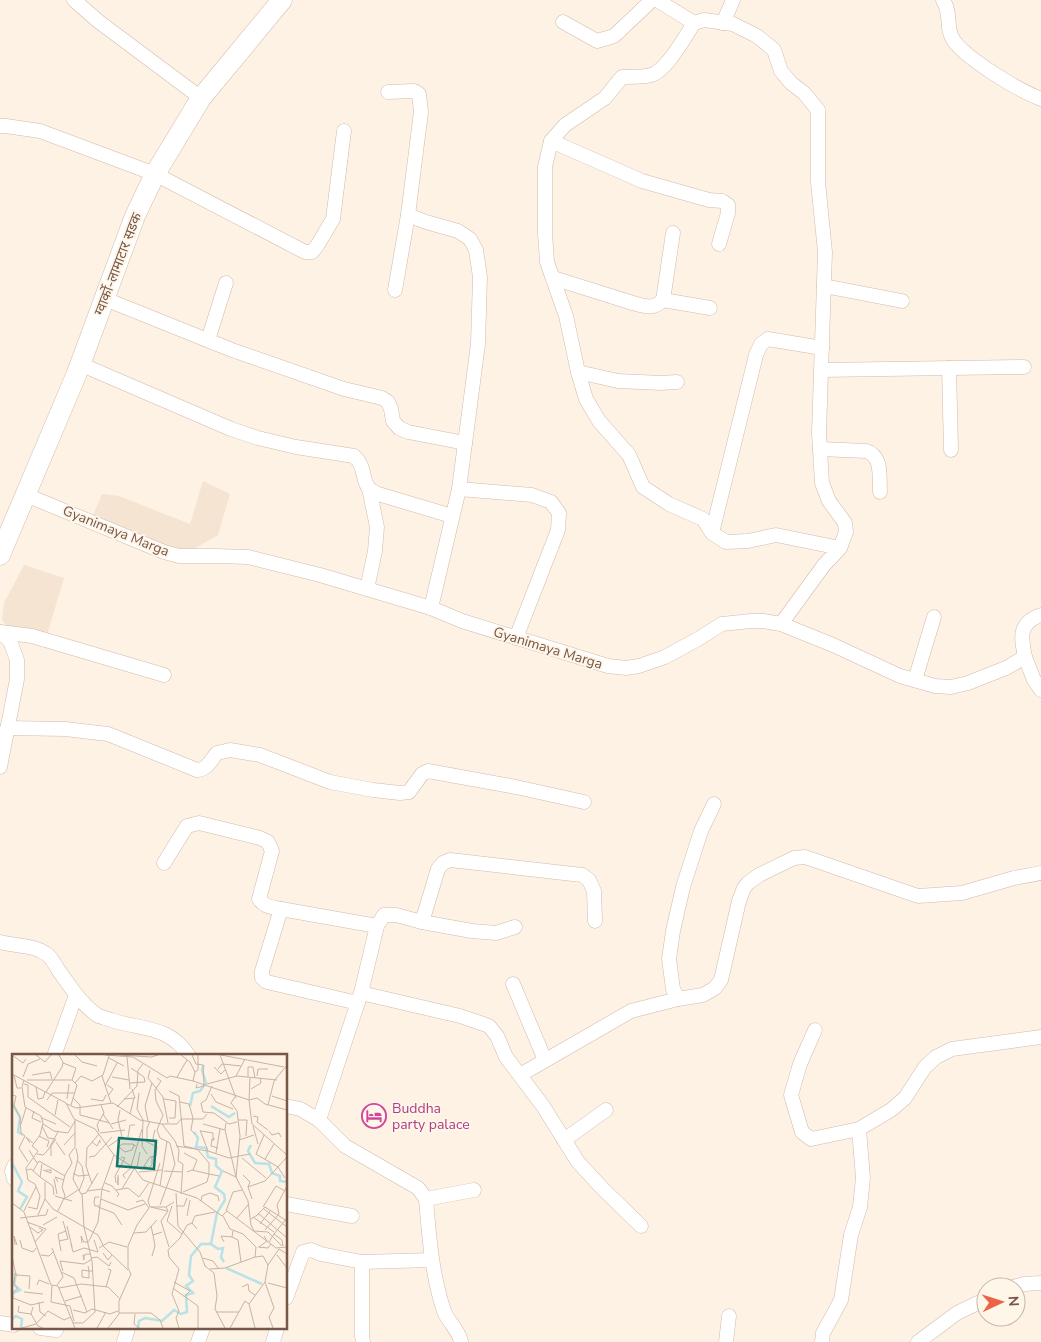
<svg xmlns="http://www.w3.org/2000/svg" width="1041" height="1342" viewBox="0 0 1041 1342" font-family="'Nunito Sans','Noto Sans Devanagari',sans-serif">
  <style>
    .residential { fill: #f5e4d2 }
    .lines { fill: none; stroke-linecap: round; stroke-linejoin: round }
    .minor-casing { stroke: #d1bbac; stroke-width: 15 }
    .secondary-casing { stroke: #d4bba9; stroke-width: 21 }
    .minor { stroke: #fff; stroke-width: 14 }
    .secondary { stroke: #fff; stroke-width: 20 }
    .labels { text-anchor: middle; dominant-baseline: central; stroke-width: 4; stroke-linejoin: round; paint-order: stroke }
    .street-label { font-size: 14px; fill: #765748; stroke: #fff6ea }
    .hotel-label { font-size: 14px; fill: #b23c85; stroke: #fff6ea; text-anchor: start }
    .inset-river { fill: none; stroke: #b7e2e7; stroke-width: 2.5 }
    .inset-road { fill: none; stroke: #c7b4a5; stroke-width: 1 }
    .view { fill: #0f766e; fill-opacity: 0.15; stroke: #0f766e; stroke-width: 2.5 }
    .inset-edge { fill: none; stroke: #765748; stroke-width: 2.5 }
  </style>
  <rect width="100%" height="100%" fill="#fdf2e3"/>
  <!-- residential -->
  <g class="residential">
    <path d="M203 481 230 494 218 535 185 554 92 518 102 494 119 496 190 524Z"/>
    <path d="M24 565 64 578 44 645 13 639 2 619 4 603Z"/>
  </g>
  <g class="lines">
    <defs>
      <g id="minor">
        <path d="M74 0 98 21 201 98"/>
        <path d="M657 0 694 23"/>
        <path d="M943 0C952 14 945 29 954 41 968 60 1018 90 1041 99"/>
        <path d="M563 22 597 41 614 36 652 0"/>
        <path d="M723 23 733 0"/>
        <path d="M388 92 414 91 419 94 421 112 408 215 395 290"/>
        <path d="M0 126H6L40 131 155 174 305 252H312L317 246 333 219 344 131"/>
        <path d="M551 141 642 181 709 200 722 201 728 205V213L719 244"/>
        <path d="M408 215 426 222 458 231 470 239 476 250 480 277 478 344 459 489 431 608"/>
        <path d="M553 278 636 304C647 307 654 309 663 300L710 308"/>
        <path d="M824 286 902 301"/>
        <path d="M105 299 232 350 344 389 382 398 388 402 391 409 393 421 399 428 408 432 465 443"/>
        <path d="M663 300 673 233"/>
        <path d="M208 340 226 283"/>
        <path d="M80 364 231 429 258 438 296 447 354 456C366 467 361 476 368 487 370 490 374 492 378 494L452 516"/>
        <path d="M949 368 951 450"/>
        <path d="M821 370 1024 367"/>
        <path d="M578 372 618 381 661 383 677 382"/>
        <path d="M820 449 866 451C883 456 879 477 880 492"/>
        <path d="M459 489 532 495 551 502 559 513 558 530 516 638"/>
        <path d="M26 495 164 552 179 556H216L248 557 320 575 431 608 462 621 608 666 626 668 639 666 665 657 698 639 722 624 751 621H763L781 624 833 645 900 676 935 686 951 687 968 683 1006 668 1025 657 1034 680 1041 690"/>
        <path d="M712 533 756 355 761 344 768 339 822 348"/>
        <path d="M367 589 375 551 377 527 369 488"/>
        <path d="M781 624 824 565 840 548 846 532 845 523 829 501 822 483 819 433 825 252 818 182V110L804 93 791 83 781 71 774 50 757 36 733 24 704 20 694 23C685 37 669 66 654 74 646 78 632 76 622 77L605 98 565 125 551 141 545 167V233L547 262 566 316 578 372 586 399 599 421 629 455 643 487 669 504 703 519 712 533 726 542 748 541 776 535 840 548"/>
        <path d="M0 632 32 636 164 675"/>
        <path d="M0 632 10 641 17 660V679L0 767"/>
        <path d="M1025 657C1021 637 1018 623 1041 615"/>
        <path d="M915 680 934 617"/>
        <path d="M7 728 65 729 108 734 197 770C207 770 211 760 217 753L230 750 260 755 330 782 373 790 400 793 409 792 422 774 428 771 516 787 584 802"/>
        <path d="M164 863 187 826 199 823 260 838 268 842 272 851 259 899C264 907 272 907 281 909L377 926"/>
        <path d="M281 909 262 971V978L267 982 358 1003"/>
        <path d="M422 922 438 869 443 863 450 860 582 875 589 880 594 891 595 921"/>
        <path d="M0 942C17 947 33 944 48 955 52 959 56 966 59 971 70 986 81 1004 97 1015 100 1017 106 1018 111 1020 141 1030 169 1025 189 1056"/>
        <path d="M513 984 545 1060"/>
        <path d="M361 993 460 1016 489 1026 497 1036 506 1057 543 1106 578 1162 602 1188 641 1226"/>
        <path d="M678 999 673 989 669 959 673 931 683 887 701 831 714 804"/>
        <path d="M815 1030 800 1064 791 1095 802 1132 811 1139 859 1129"/>
        <path d="M54 1056 76 995"/>
        <path d="M520 1075 631 1011 678 999 703 995 715 988 721 980 739 901 744 888 748 883 759 875 794 858 805 857 918 896 962 893 1014 878 1041 873"/>
        <path d="M286 1106 300 1109 319 1120 345 1146 418 1188 426 1199C429 1237 432 1275 444 1311 448 1322 459 1330 461 1342"/>
        <path d="M319 1120 361 993 377 926 384 915H396L422 922 472 931 496 933 515 927"/>
        <path d="M564 1140 606 1110"/>
        <path d="M14 1166 12 1171 14 1179"/>
        <path d="M426 1199 474 1190"/>
        <path d="M286 1204 352 1216"/>
        <path d="M362 1262V1336L363 1342"/>
        <path d="M1013 1287 1024 1284 1041 1283"/>
        <path d="M286 1298 303 1252 311 1250 321 1254 362 1262 432 1260"/>
        <path d="M0 1323 14 1325"/>
        <path d="M40 1328 56 1330 57 1328"/>
        <path d="M124 1342 128 1328"/>
        <path d="M198 1342 203 1328"/>
        <path d="M273 1342 277 1328"/>
        <path d="M726 1342 729 1316"/>
        <path d="M822 1342 823 1333 841 1300 851 1235 860 1207 863 1178 859 1129 891 1110 905 1098 925 1067 936 1057 952 1049 1041 1037"/>
        <path d="M918 1342 957 1313 986 1299"/>
      </g>
      <path id="secondary" d="M0 555 77 373 135 216 155 174 201 98 282 0"/>
    </defs>
    <!-- minor casing -->
    <use href="#minor" class="minor-casing"/>
    <!-- secondary casing -->
    <use href="#secondary" class="secondary-casing"/>
    <!-- minor -->
    <use href="#minor" class="minor"/>
    <!-- secondary -->
    <use href="#secondary" class="secondary"/>
  </g>
  <!-- icons -->
  <defs>
    <symbol id="hotel-ring" viewBox="-11 -11 22 22"><circle r="9.5" fill="#fff6ea" stroke="#d1479c" stroke-width="1.5"/><path d="M-6-4.5h1.5V1H6V5H4.5V3h-9V5H-6ZM-4 0a1.8 1.8 0 1 1 3.6 0ZM.5 0V-2.5h3Q6-2.5 6 0Z" fill="#d1479c"/></symbol>
  </defs>
  <g fill-rule="evenodd">
    <use href="#hotel-ring" x="360" y="1102" width="28" height="28"/>
  </g>
  <g class="labels">
    <!-- street labels -->
    <g class="street-label">
      <text transform="translate(118 264) rotate(-69)">ग्वार्को-लामाटार सडक</text>
      <text transform="translate(116 531) rotate(22)">Gyanimaya Marga</text>
      <text transform="translate(548 648) rotate(17)">Gyanimaya Marga</text>
    </g>
    <!-- hotel labels -->
    <g class="hotel-label">
      <text x="392" y="1108">Buddha<tspan x="392" dy="16">party palace</tspan></text>
    </g>
  </g>
  <!-- overview -->
  <g transform="translate(12 1054)">
    <rect width="275" height="275" fill="#fdf2e3"/>
    <path class="inset-river" d="M1 51 8 63 6 78 11 81M178 52 181 39 188 37 194 29 190 16 192 11M199 52 217 63 223 59M239 91 236 97 243 109 257 110 260 119 268 122V127L275 128M0 109 10 128 6 137 15 143 8 155M199 190 206 195 211 194 209 203 212 208M214 214 250 230M1 239 8 236 2 231 4 219M0 265 4 262 10 265 9 274M126 274 127 267 133 264 150 267 162 256 169 260 175 258 174 241 181 239 174 232 181 227 177 221 179 202 189 190H199L205 159 213 146 212 140 203 133 210 117 204 112V105L196 103 194 94 184 93 186 84 182 78"/>
    <path class="inset-road" d="M0 1 11 9 14 5M24 1 33 8 39 1M63 1 70 8 85 12M93 1 121 3 155 24 158 22 181 27M108 1 139 3 146 1M169 1 178 8 183 18 181 27 237 46 240 70 275 101M180 1 184 10 191 11 192 32 184 34 185 30M208 1 224 44M209 1 272 13M115 3 118 35M97 4 112 12M51 9 64 14 60 26M202 13 209 20 213 16M206 15 210 10 229 12M183 18 186 16V1M0 20 54 49 62 65 83 75 102 101 122 114 131 126 185 144 210 162 215 157 264 194 275 193M2 21 5 34H9M20 21 38 18 40 25M90 22 99 49M224 22 233 5M245 22 246 15H256M11 23 16 10 28 5M100 23 117 26M165 23 175 6M236 23V13H241L243 24M145 24 149 27 143 36 144 47 151 61 145 76 148 84 158 89 163 110 148 151M238 24 237 46 245 44 253 50 275 56M12 26 10 33 13 53M15 26H60L65 31 59 51M63 29 69 22 80 27 91 21 97 2M118 29 133 28 132 23 119 14M140 29 151 43 156 69M12 30 16 31V43M195 30 225 22 265 26M95 31 101 35 96 42M93 32 105 9M200 32 194 46 189 49 191 58 202 59 217 70 225 68M24 33 26 45 31 44 33 38M239 35 249 29 248 24M157 37 167 42 172 92 185 95M34 38 50 13 51 8 47 1M127 39 125 55 131 66M199 40 204 48 221 55M0 41 4 42 2 52 8 63 9 79 13 82 7 94M260 42 275 47M16 43 58 73M223 43 219 49 225 57 228 82 224 123 236 147 239 171 242 177 256 178 270 192M61 44 68 51V61M55 45 57 30M79 45 91 47 94 41M112 45 123 44 120 35M152 45 164 47 163 64H157M35 46 40 39H62M168 48 177 50 181 64 179 76 183 80M55 50 64 54 101 49 128 66 150 70H165L169 65H191L195 60M256 51 262 27 275 11M13 53 29 62 31 69 28 81 20 92 26 97 14 114 16 126 23 130 28 142 25 155 16 153M105 53 125 32 126 16 131 10M22 57 20 64 29 68M91 60 101 75M118 60 122 44M43 61 46 46M68 61 98 69M241 62 246 63 245 68 256 76M30 64 44 70M131 66 130 92 135 100M226 66H235L234 82M136 67 133 52 140 29 136 24 138 16M9 70 14 54M31 70 42 77 56 79 63 67M99 70 114 66M150 70 163 87 167 96 166 107 171 110 169 140M191 70 213 76M30 72 36 84 43 85M241 72 246 90M143 76 141 84 145 93M188 76 196 97 217 104 238 100M189 77 201 79V87M257 77 260 81 267 79 269 83M87 78 85 71 92 59 89 51M88 79 113 76M252 81 244 100 266 113 273 124M27 82 37 87 35 93M116 83 118 71H123M203 85H200L199 92 206 94M227 86 242 81M44 88 53 101M80 88 85 92 88 86V89M18 89 14 83 21 89M52 91 63 79M122 91 120 96 113 98 107 93 110 90H121L122 91 124 92M97 92 110 83 106 66 108 56M164 92 196 97M7 94 16 108M64 94 66 104 61 125 69 140 74 139 86 119M185 95 197 109V120M17 96 25 109M172 99 185 106 181 116M204 99 208 75M25 100 31 101 36 96 46 78M39 102V92L44 85M77 103 83 102 100 83M230 104 254 124M253 105 262 90M65 106 70 112 72 124 67 137M30 110 28 123 41 132 42 141M119 112 130 75M132 112 137 114 140 111V103M125 113 128 98M15 116 19 115 28 123M31 116 39 119V116H34M21 117 27 107 53 122M152 117 170 118M211 117 224 123 213 76 214 69M127 118 150 116M175 118 180 116 197 120M61 119 66 122 77 121M231 121 238 128 236 133M106 123V131V121M113 124 111 121 120 113M42 125 45 140M46 128 43 123 52 126M93 129 100 132 107 140 105 143M104 129 103 122 113 104 109 103M80 130 74 112 75 94 87 80M148 132 155 87M110 135 116 134 127 143 137 129M104 136 110 135 123 113 130 115 138 103 144 102 145 93 135 88V74L138 67M75 137 90 135 98 138M171 138 195 128 197 120 207 122M164 139 166 172 188 198 193 212 202 219 205 242 203 255 213 274M43 142 60 147M33 145 41 155 86 181 92 193 116 216M52 145 66 136M89 145 116 156 133 150M240 145 236 133 253 127 275 103M189 147 190 142 198 139 206 142 207 147M124 148 131 146 137 154M0 149 12 158 39 231M87 152H83L82 148 83 143H87M165 152H172L175 144M86 153 102 159 110 171M138 153 136 147 148 109M138 153H154M139 153 155 157M251 153 264 132 273 137M252 155 275 173M12 157 24 133M46 157 53 142 50 133 53 121 60 109 57 101 63 93V66M214 157 221 138 230 136M246 160 253 153 275 167M26 161 33 145V128M175 162 178 146M211 162 218 175 231 180 244 193 243 203 251 202 256 211M241 163 262 178M8 164 34 161 36 155M225 164 236 151M239 165 247 160 275 184M149 167 157 193M149 167 156 157 154 153 162 148M155 167 170 180M155 167 160 152M15 168 34 175 23 188M180 169 183 162 203 158M248 170 258 157M31 171 45 163M55 172 60 193M139 172 141 181 150 178M18 173 26 179 31 176 27 174M253 176 267 160 265 151 275 132M122 179 134 178 145 166M262 180 275 164M220 183 226 186 229 208M8 186 10 194 21 198 24 194M47 187 56 185 51 167M77 187 86 168 90 135 102 101M212 188 209 182 220 183 221 177M257 188 262 180 270 186 271 192M70 189 69 182 72 188H77M59 190 61 198 72 194 86 198 82 186M3 191 2 182 5 191M246 193 256 194 259 190M247 193 255 187 252 182M40 194 51 223 45 231M87 194 97 188 115 193M49 197 46 180 54 177M91 199 96 206 100 201M29 201 37 202 42 197M72 201V206L71 201H73L75 200H78M265 201 275 214M0 202 4 221 18 222 17 235M140 202 143 192 141 181M79 204 85 203 97 212 99 208M191 204 201 207 207 215M76 212 77 217V224L70 223V216L77 217H81M198 215 213 214 243 203M51 217 48 207 72 210 80 205M49 218 62 224 75 258M162 228 178 237 173 242M256 229 275 234M25 231 27 226 37 230M39 231 46 232 63 274M94 233 99 216 96 215M230 233 236 230 237 237 243 241M47 234 69 230 96 233 108 245M162 235 186 252V274M12 238 31 240M1 244V238L6 234 2 230 3 219M1 244 19 251 32 248M53 247 70 242M27 248 28 258 34 262M39 248 58 252 62 267M39 248 40 231M7 252 6 258 12 259 19 260 21 253M61 256 73 259 80 255 98 260 106 257M204 258H227M107 259H139L148 266 151 274M19 260 26 272 31 274M123 260 122 270 127 274M61 269H71L83 258 80 207 72 173 70 140M10 274 24 270 36 257 52 266 59 263M85 274 94 258M96 274 107 260V247L119 220 116 214V192L125 171 137 154M167 274 164 264 167 257 160 240 167 215 157 203 156 196 168 184 175 171 180 169 185 175M218 274 233 247 237 250M243 274 237 250 253 228M261 274 257 263 262 254 253 228 256 211 267 195 275 200"/>
    <path class="view" d="M107 84 144 87 142 115 105 112Z"/>
    <rect width="275" height="275" class="inset-edge"/>
  </g>
  <!-- north arrow -->
  <g transform="translate(1001 1302) rotate(86)"><circle r="24" fill="#fff6ea" stroke="#c8b6a9"/>
  <path d="M0-4L9 19L0 12L-9 19Z" fill="#eb6445"/>
  <text y="-8" font-size="14" font-weight="bold" text-anchor="middle" fill="#765748">N</text>
  </g>
</svg>
